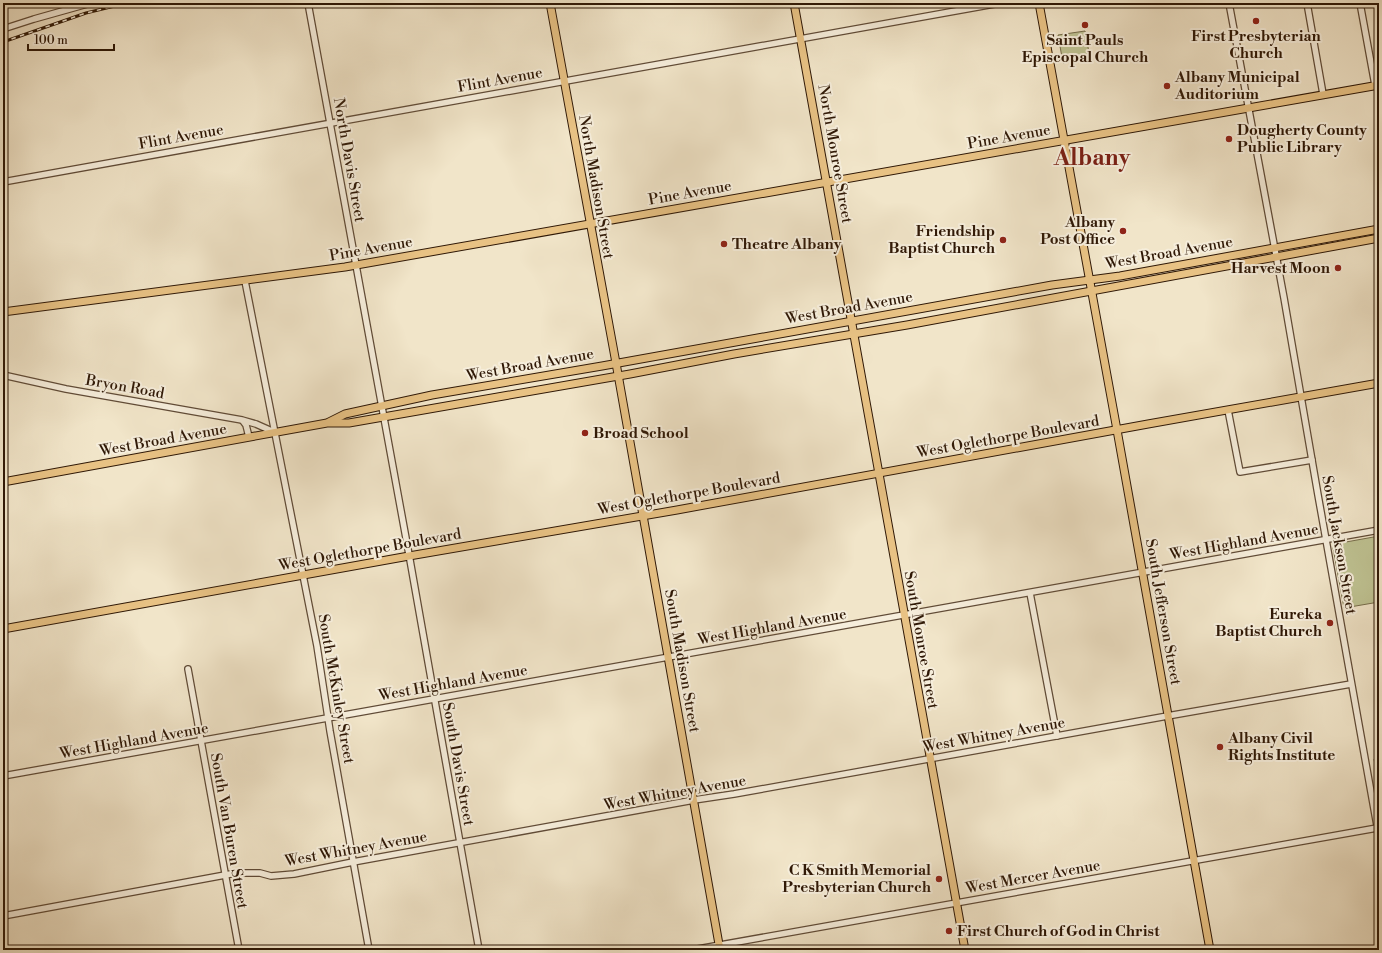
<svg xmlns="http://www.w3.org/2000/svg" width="1382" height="953" viewBox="0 0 1382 953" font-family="'Libre Bodoni',serif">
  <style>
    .green { fill: #bfc393; stroke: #776e4c }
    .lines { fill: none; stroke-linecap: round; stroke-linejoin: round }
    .minor-casing { stroke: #604b37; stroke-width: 8 }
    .major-casing { stroke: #2f1806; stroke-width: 9 }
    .minor { stroke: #f6eedc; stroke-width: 5.5 }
    .major { stroke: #e8c284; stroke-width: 7 }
    .rail-casing { stroke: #2f1806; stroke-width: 3 }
    .rail { stroke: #f6eedc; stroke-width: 1.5; stroke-dasharray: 4.5; stroke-linecap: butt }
    .poi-dot { fill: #8f2418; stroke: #f6eedc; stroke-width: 1.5 }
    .labels { text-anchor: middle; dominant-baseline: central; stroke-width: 4; stroke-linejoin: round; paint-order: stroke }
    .poi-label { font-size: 15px; font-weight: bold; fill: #2f1806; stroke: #f6eedc; text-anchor: start }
    .street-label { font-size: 15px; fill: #2f1806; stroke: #f6eedc }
    .town-label { font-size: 23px; font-weight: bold; fill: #7a1f14; stroke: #f6eedc }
  </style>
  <rect width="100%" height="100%" fill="#f1e5c9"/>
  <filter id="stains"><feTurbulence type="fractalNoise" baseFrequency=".005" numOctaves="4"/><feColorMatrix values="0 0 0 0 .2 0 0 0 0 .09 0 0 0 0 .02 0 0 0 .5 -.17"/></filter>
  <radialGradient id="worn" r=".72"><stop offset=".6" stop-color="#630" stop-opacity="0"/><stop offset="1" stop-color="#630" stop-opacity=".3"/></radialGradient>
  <!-- green -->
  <g class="green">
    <path d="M1085 31 1090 58 1063 63 1058 35Z"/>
    <path d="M1379 536V602L1344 608 1333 548 1335 544Z"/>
    <path d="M1379 758V787L1374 759Z"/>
  </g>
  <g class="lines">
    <defs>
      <g id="minor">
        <path d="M308 3 410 560 479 950"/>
        <path d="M1229 3 1284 298 1318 495 1379 837"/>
        <path d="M1307 3 1323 94"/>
        <path d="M1360 3 1375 85"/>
        <path d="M3 29 34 19 91 3"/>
        <path d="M3 182 1000 3"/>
        <path d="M245 281 317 646 330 731 369 950"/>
        <path d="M3 375 66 389 242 420 256 424 274 432"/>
        <path d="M1228 410 1240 472 1312 460"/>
        <path d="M243 421 246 425 249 437"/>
        <path d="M1030 593 1057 736"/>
        <path d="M188 669 239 950"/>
        <path d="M3 776 1379 530"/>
        <path d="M3 916 236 873H260L271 876 294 874 353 862 694 800 734 794 1173 715 1351 684"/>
        <path d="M692 950 1377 828"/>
      </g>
      <g id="major">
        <path d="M550 3 616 363 720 950"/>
        <path d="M794 3 965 950"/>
        <path d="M1039 3 1117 430 1210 950"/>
        <path d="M3 312 345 267 1379 85"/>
        <path d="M329 422 345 414 432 395 602 366 1052 285 1120 276 1379 229"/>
        <path d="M3 482 327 423H349L630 374 734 354 907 325 1379 238"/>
        <path d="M3 629 409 556 677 510 1148 424 1379 383"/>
      </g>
    </defs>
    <!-- minor casing -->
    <use href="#minor" class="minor-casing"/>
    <!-- major casing -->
    <use href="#major" class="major-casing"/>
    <!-- minor -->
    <use href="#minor" class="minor"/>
    <!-- major -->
    <use href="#major" class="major"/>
    <defs>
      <path id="rail" d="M3 42 86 13 127 3"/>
    </defs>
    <!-- rail casing -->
    <use href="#rail" class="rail-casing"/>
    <!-- rail -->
    <use href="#rail" class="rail"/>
  </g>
  <!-- markers -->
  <g class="poi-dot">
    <circle cx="1256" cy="21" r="4"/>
    <circle cx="1085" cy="25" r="4"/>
    <circle cx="1167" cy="86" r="4"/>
    <circle cx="1229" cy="139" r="4"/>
    <circle cx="1123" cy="231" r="4"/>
    <circle cx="1003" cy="240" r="4"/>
    <circle cx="724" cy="244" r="4"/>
    <circle cx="1338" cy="268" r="4"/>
    <circle cx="585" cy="433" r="4"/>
    <circle cx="1330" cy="623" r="4"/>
    <circle cx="1220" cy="747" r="4"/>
    <circle cx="939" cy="879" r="4"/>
    <circle cx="949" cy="931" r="4"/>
  </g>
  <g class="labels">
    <!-- poi labels -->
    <g class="poi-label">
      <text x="1256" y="36" text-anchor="middle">First Presbyterian<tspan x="1256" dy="17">Church</tspan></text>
      <text x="1085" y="40" text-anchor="middle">Saint Pauls<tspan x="1085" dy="17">Episcopal Church</tspan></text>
      <text x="1175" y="77">Albany Municipal<tspan x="1175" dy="17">Auditorium</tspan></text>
      <text x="1237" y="130">Dougherty County<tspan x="1237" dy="17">Public Library</tspan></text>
      <text x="1115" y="222" text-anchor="end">Albany<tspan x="1115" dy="17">Post Office</tspan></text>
      <text x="995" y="231" text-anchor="end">Friendship<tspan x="995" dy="17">Baptist Church</tspan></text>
      <text x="732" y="244">Theatre Albany</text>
      <text x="1330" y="268" text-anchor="end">Harvest Moon</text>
      <text x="593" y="433">Broad School</text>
      <text x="1322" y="614" text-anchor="end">Eureka<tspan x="1322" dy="17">Baptist Church</tspan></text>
      <text x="1228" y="738">Albany Civil<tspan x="1228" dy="17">Rights Institute</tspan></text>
      <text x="931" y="870" text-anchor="end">C K Smith Memorial<tspan x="931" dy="17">Presbyterian Church</tspan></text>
      <text x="957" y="931">First Church of God in Christ</text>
    </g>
    <!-- street labels -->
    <g class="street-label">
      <text transform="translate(500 80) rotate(-10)">Flint Avenue</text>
      <text transform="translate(181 137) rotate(-10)">Flint Avenue</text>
      <text transform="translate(1009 137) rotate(-10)">Pine Avenue</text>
      <text transform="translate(835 154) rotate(80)">North Monroe Street</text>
      <text transform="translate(349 160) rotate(80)">North Davis Street</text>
      <text transform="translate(596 187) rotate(80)">North Madison Street</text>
      <text transform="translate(690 193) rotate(-10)">Pine Avenue</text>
      <text transform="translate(371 249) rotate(-10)">Pine Avenue</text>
      <text transform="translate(1169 253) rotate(-10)">West Broad Avenue</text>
      <text transform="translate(849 308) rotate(-10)">West Broad Avenue</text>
      <text transform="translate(530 365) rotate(-10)">West Broad Avenue</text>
      <text transform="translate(125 387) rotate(10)">Bryon Road</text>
      <text transform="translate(1008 437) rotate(-10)">West Oglethorpe Boulevard</text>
      <text transform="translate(163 440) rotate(-10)">West Broad Avenue</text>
      <text transform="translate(689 494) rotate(-10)">West Oglethorpe Boulevard</text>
      <text transform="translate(1244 542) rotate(-10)">West Highland Avenue</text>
      <text transform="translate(1339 545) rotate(80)">South Jackson Street</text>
      <text transform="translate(370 550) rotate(-10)">West Oglethorpe Boulevard</text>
      <text transform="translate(1163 612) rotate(80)">South Jefferson Street</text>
      <text transform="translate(772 627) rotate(-10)">West Highland Avenue</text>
      <text transform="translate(921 640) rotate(80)">South Monroe Street</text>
      <text transform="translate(682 661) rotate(80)">South Madison Street</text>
      <text transform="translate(453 683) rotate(-10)">West Highland Avenue</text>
      <text transform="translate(336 689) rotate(80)">South McKinley Street</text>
      <text transform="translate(994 735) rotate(-10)">West Whitney Avenue</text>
      <text transform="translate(134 741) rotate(-10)">West Highland Avenue</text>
      <text transform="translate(458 764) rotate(80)">South Davis Street</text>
      <text transform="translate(675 793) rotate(-10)">West Whitney Avenue</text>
      <text transform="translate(229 831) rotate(80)">South Van Buren Street</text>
      <text transform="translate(356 849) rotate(-10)">West Whitney Avenue</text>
      <text transform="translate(1033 877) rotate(-10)">West Mercer Avenue</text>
    </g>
    <!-- town labels -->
    <g class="town-label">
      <text x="1092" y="158">Albany</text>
    </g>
  </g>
  <!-- margin -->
  <rect width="1382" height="953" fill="none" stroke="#f1e5c9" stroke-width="16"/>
  <rect x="4" y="4" width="1374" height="945" fill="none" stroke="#2f1806" stroke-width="2"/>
  <rect x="8" y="8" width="1366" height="937" fill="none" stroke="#2f1806"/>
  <!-- scale -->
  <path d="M28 44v6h86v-6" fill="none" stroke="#2f1806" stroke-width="2"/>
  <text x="34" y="44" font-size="12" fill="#2f1806" stroke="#f6eedc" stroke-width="3" paint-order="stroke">100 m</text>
  <rect width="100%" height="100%" filter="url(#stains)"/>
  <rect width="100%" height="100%" fill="url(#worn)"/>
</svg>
